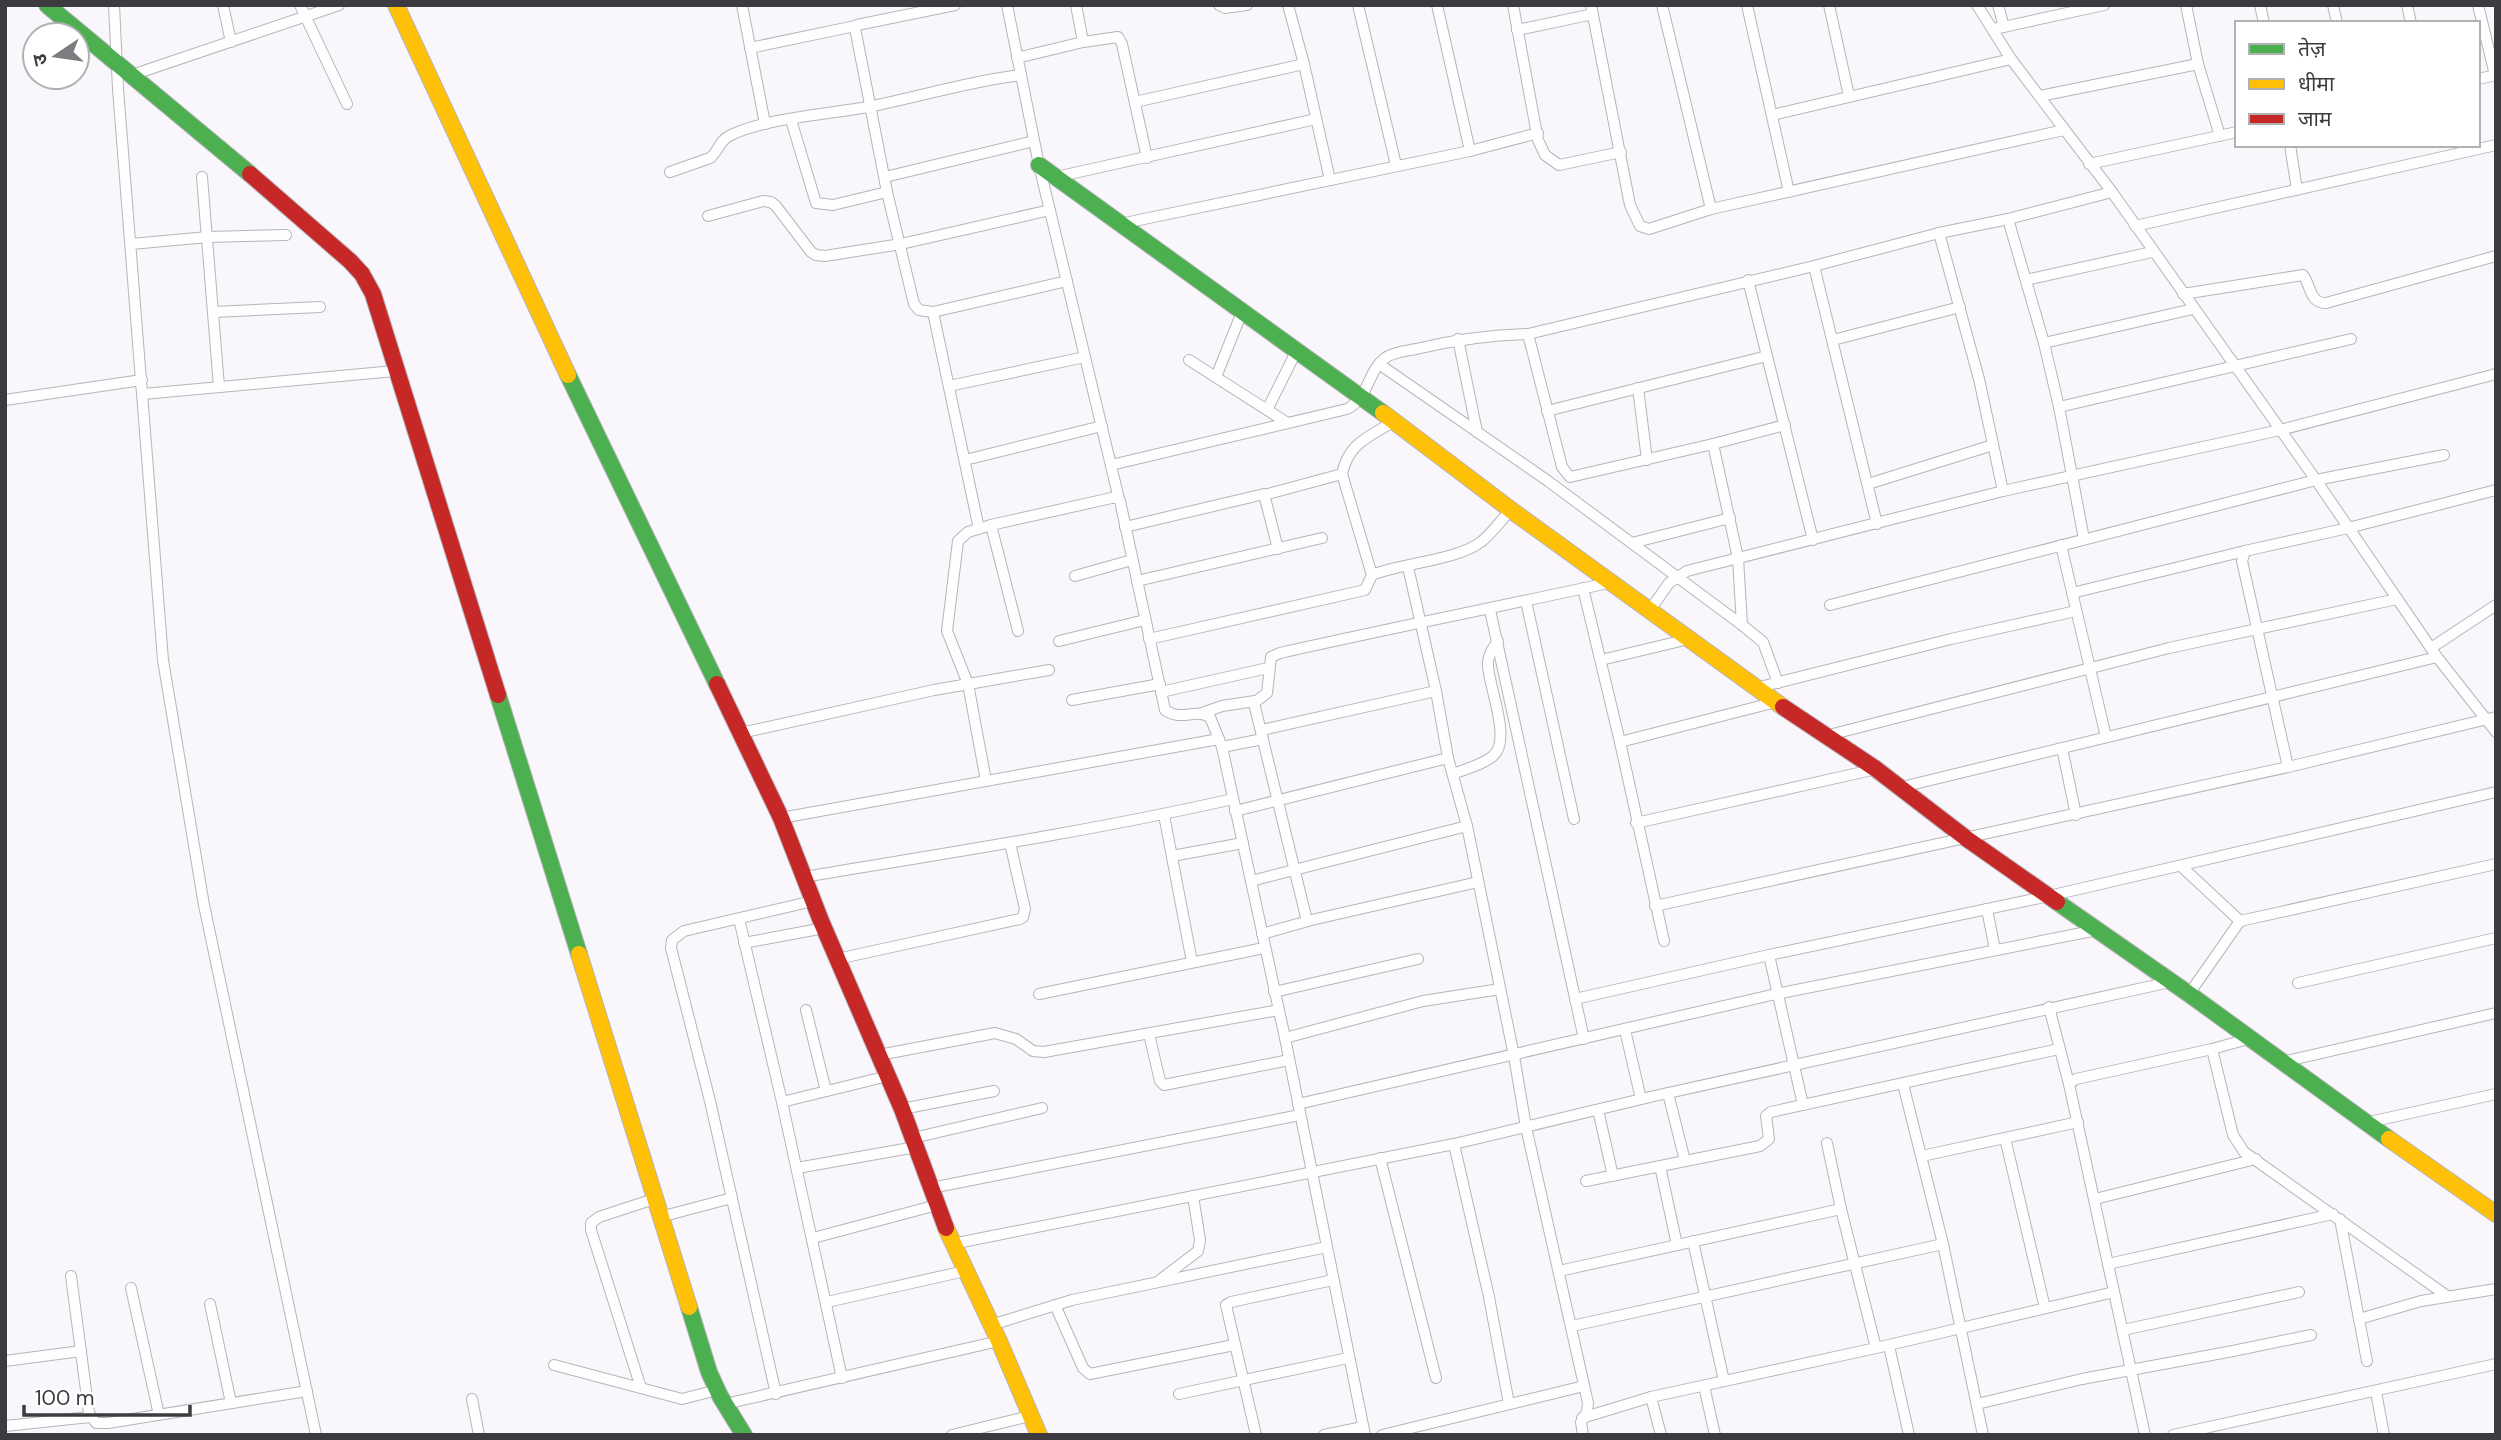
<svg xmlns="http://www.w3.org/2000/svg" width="2501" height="1440" viewBox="0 0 2501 1440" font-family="'DM Sans','Noto Sans Devanagari',sans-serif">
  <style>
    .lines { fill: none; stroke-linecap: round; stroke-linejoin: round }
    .street-casing { stroke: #b7b5b9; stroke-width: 12 }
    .fast-casing { stroke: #b7b5b9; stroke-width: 18 }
    .slow-casing { stroke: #b7b5b9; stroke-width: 18 }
    .jam-casing { stroke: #b7b5b9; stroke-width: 18 }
    .street { stroke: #fefeff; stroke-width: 10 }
    .fast { stroke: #4caf50; stroke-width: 16 }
    .slow { stroke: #ffc107; stroke-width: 16 }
    .jam { stroke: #c62828; stroke-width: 16 }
  </style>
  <rect width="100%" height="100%" fill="#f9f6fc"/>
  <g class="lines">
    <defs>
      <g id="street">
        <path d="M114 5 118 89 163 660 204 905 316 1435"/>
        <path d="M223 5 231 42"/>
        <path d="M300 5 347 104"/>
        <path d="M742 5 765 124"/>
        <path d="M955 5 857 25 855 28 887 192 914 304 919 310 933 312 1067 281"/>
        <path d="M1007 5 1039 165 1119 499"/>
        <path d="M1076 5 1083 42"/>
        <path d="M1219 5 1225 8 1247 5"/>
        <path d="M1288 5 1304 64 1330 180"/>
        <path d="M1358 5 1396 165"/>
        <path d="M1437 5 1470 151"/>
        <path d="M1513 5 1538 140 1545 155 1559 165 1621 152"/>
        <path d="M1591 5 1630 205 1640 226 1649 229 1711 209 2064 130"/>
        <path d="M1662 5 1711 209"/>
        <path d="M1747 5 1789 192"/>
        <path d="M1829 5 1849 96"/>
        <path d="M1977 5 2011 59 2112 192 2316 480 2437 657 2496 732"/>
        <path d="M1998 5 2004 27"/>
        <path d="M2186 5 2198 64 2220 136"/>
        <path d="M2260 5 2264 23"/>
        <path d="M2333 5 2337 23"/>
        <path d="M2407 5 2411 23"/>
        <path d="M2478 5 2495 75"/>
        <path d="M1994 29 2104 5"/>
        <path d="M1517 30 1593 14"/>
        <path d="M750 48 855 26"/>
        <path d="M1017 58 1083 42 1118 37 1122 44 1147 158"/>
        <path d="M132 75 339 5"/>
        <path d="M2478 79 2496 75"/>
        <path d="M2040 96 2198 64"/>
        <path d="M1135 102 1304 64"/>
        <path d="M1772 115 2011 59"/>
        <path d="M791 120 816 203 833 205 887 192"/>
        <path d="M2290 145 2297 190"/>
        <path d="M2089 164 2237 132"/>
        <path d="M670 172 710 158C719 151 719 140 731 135 767 118 828 114 868 107 919 97 969 81 1021 75"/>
        <path d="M202 177 219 387"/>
        <path d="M885 177 1034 141"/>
        <path d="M1056 177 1316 119"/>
        <path d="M708 216 763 201 771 202 776 206 811 252 816 255 825 256 901 244 1050 210"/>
        <path d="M2008 219 2044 343 2059 407 2084 539"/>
        <path d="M1120 224 1470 151 1538 133"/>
        <path d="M2135 226 2496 145"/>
        <path d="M1939 233 1979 379 2003 491"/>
        <path d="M131 244 208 237 286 235"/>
        <path d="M1814 266 1877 524"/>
        <path d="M1748 280 1813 540"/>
        <path d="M2026 280 2152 252"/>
        <path d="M2183 294 2303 275C2311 285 2309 303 2326 303L2496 256"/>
        <path d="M214 312 320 307"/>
        <path d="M933 312 979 529"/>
        <path d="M1528 334 1562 467 1570 477 1713 444 1785 425"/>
        <path d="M1458 339 1477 432"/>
        <path d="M1833 340 1960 307"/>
        <path d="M2044 343 2193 309"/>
        <path d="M1189 360 1286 422"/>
        <path d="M1379 364 1548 481 1742 625 1763 642 1778 683"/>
        <path d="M1216 377 1242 312"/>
        <path d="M949 386 1085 357"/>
        <path d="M1638 388 1647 460"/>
        <path d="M143 394 395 371"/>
        <path d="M5 400 142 380"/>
        <path d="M2059 407 2351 339"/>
        <path d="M1267 410 1296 352"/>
        <path d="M1547 411 1767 356"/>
        <path d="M1713 444 1738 558 1742 625"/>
        <path d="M965 460 1102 426"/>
        <path d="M1111 465 1347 409C1369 398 1367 372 1385 358 1393 352 1406 351 1416 349 1454 340 1489 335 1528 334L1814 266 1939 233 2008 219 2112 192"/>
        <path d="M1342 474 1372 575"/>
        <path d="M1868 484 1993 445"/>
        <path d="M1264 495 1342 474C1349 442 1368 438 1394 421"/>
        <path d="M991 525 1018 631"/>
        <path d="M1125 527 1264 494 1278 549"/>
        <path d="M1632 543 1730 518"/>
        <path d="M2061 545 2106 737"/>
        <path d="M1408 567 1436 691 1448 758 1467 826 1514 1056 1526 1127 1588 1403 1587 1412 1581 1422 1583 1435"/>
        <path d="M1075 576 1132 560"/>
        <path d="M1137 581 1322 538"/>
        <path d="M1583 588 1620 742 1664 941"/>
        <path d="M2072 593 2245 551"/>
        <path d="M1526 601 1574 819"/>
        <path d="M1830 605 2316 480 2444 455"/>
        <path d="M1490 610 1584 1039"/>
        <path d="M1650 610 1669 583 1687 571 2003 491 2280 430 2496 374"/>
        <path d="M1149 639 1365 590 1372 575C1401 563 1455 561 1481 542 1492 533 1501 520 1511 510"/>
        <path d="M1059 641 1145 620"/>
        <path d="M2431 648 2496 605"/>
        <path d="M1601 660 1689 639"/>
        <path d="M1756 688 1951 639 2076 611"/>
        <path d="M1161 692 1268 668"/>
        <path d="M1072 700 1160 684"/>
        <path d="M1202 713 1222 706 1255 701"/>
        <path d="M1262 730 1436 691"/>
        <path d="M741 733 934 690 1049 670"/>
        <path d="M1829 735 2169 648 2397 599"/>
        <path d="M1620 742 1776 702"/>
        <path d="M1222 747 1263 739"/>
        <path d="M2062 748 2076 815"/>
        <path d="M2288 767 2242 561 2245 551 2348 528 2496 490"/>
        <path d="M1453 774C1465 769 1483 765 1493 756 1512 741 1489 687 1488 666 1487 656 1493 648 1498 641"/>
        <path d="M986 781 968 684 947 631 958 541 968 532 991 525 1116 497 1120 501 1165 710C1183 722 1193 708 1210 717L1222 747 1285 1038 1365 1435"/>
        <path d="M1902 787 2437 657"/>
        <path d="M1235 811 1448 758"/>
        <path d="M1164 815 1192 962"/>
        <path d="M781 818 1219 739"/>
        <path d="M1636 823 1876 769"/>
        <path d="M1172 856 1243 843"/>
        <path d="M2181 866 2240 921 2496 864"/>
        <path d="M804 877C947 853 1091 831 1233 799"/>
        <path d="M1251 881 1467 826"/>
        <path d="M1478 882 1307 921 1254 703 1267 693 1271 657 1280 653C1391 628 1502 606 1613 582"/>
        <path d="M1655 906 2288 767 2496 717"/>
        <path d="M1987 909 1995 950"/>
        <path d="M739 919 782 1102 842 1378"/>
        <path d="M1262 934 1308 921"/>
        <path d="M744 943 824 928"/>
        <path d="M1769 955 1803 1105"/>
        <path d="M837 959 1020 919 1023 917 1025 909 1010 843"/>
        <path d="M2298 983 2496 938"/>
        <path d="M1274 992 1418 959"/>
        <path d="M1039 994 1264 948"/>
        <path d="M2189 994 2240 921"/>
        <path d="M1575 999 1769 955 2049 896 2496 792"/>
        <path d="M2049 1007 2069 1084"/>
        <path d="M806 1010 826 1091"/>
        <path d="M1625 1030 1641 1099"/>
        <path d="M1149 1034 1160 1081 1164 1085 1289 1060"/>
        <path d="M1285 1038 1423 1001 1500 989"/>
        <path d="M2212 1049 2233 1135 2244 1152 2447 1296"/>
        <path d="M879 1055 995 1033 1016 1039 1033 1051 1044 1052 1279 1010"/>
        <path d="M2282 1062 2496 1013"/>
        <path d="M1903 1084 1943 1244 1983 1435"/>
        <path d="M1668 1093 1685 1161"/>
        <path d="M782 1102 888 1076"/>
        <path d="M1298 1104 1776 994 2097 930"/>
        <path d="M902 1109 994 1091"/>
        <path d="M1598 1110 1613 1176"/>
        <path d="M2365 1123 2496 1094"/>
        <path d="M913 1138 1042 1108"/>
        <path d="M2005 1138 2045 1308"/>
        <path d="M1827 1143 1841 1209 1876 1348"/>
        <path d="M1454 1144 1489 1297 1509 1404"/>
        <path d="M1922 1156 2078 1122"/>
        <path d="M1380 1158 1436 1378"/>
        <path d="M1660 1166 1677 1245"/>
        <path d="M797 1168 916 1147"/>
        <path d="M1586 1181 1760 1146 1769 1139 1766 1116 1771 1112 2059 1049"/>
        <path d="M931 1188 1300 1115"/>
        <path d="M2095 1199 2256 1159"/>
        <path d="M660 1217 732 1198"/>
        <path d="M2340 1219 2367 1361"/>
        <path d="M813 1238 937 1205"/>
        <path d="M1693 1241 1724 1381"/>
        <path d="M952 1244 1454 1144 1650 1097 2170 982"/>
        <path d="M2108 1264 2333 1214"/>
        <path d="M1559 1271 1841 1209"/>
        <path d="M71 1276 89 1413 96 1423H108L307 1391"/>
        <path d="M1160 1280 1198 1251 1200 1240 1193 1196"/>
        <path d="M131 1288 159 1415"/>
        <path d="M827 1302 965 1271"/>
        <path d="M210 1304 231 1403"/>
        <path d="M1055 1305 1083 1368 1090 1374 1234 1345"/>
        <path d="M2359 1319 2421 1301 2496 1289"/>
        <path d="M991 1325 1072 1300 1327 1247"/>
        <path d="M1572 1326 1943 1244"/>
        <path d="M2123 1330 2299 1292"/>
        <path d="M1889 1346 1909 1435"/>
        <path d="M5 1361 81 1351"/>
        <path d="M554 1365 682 1399 717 1390"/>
        <path d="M1704 1386 1715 1435"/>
        <path d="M641 1388 591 1230V1223L599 1217 654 1199"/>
        <path d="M2376 1392 2384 1435"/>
        <path d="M776 1394 710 1101 671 948 672 940 684 931 813 901"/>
        <path d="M1179 1394 1348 1358"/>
        <path d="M1651 1397 1661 1435"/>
        <path d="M472 1399 479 1435"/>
        <path d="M725 1404 999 1341"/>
        <path d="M1977 1404 2082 1379 2233 1351 2311 1335"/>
        <path d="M1582 1418 1651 1397 1876 1348 2114 1292"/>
        <path d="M5 1426 90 1417"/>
        <path d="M952 1435 1030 1416"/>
        <path d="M1256 1435 1226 1305 1231 1302 1333 1280"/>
        <path d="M1324 1435 1363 1427"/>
        <path d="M1382 1435 1584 1386"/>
        <path d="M2145 1435 2069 1084 2076 1079 2212 1049 2248 1039"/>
        <path d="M2173 1435 2496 1364"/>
      </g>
      <g id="fast">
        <path d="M47 5 250 174"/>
        <path d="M1039 165 1383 413"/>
        <path d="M568 375 717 684"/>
        <path d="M498 695 579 954"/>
        <path d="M2057 902 2189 994 2389 1139"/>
        <path d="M689 1307 709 1372 720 1396 744 1435"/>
      </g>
      <g id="slow">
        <path d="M396 5 568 375"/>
        <path d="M1383 413 1511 510 1783 707"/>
        <path d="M579 954 689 1307"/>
        <path d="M2389 1139 2496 1214"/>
        <path d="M946 1228 999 1341 1039 1435"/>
      </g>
      <g id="jam">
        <path d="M250 174 350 261 362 274 373 294 498 695"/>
        <path d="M717 684 781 818 821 921 902 1109 946 1228"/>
        <path d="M1783 707 1876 769 1967 839 2057 902"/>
      </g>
    </defs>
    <!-- street casing -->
    <use href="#street" class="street-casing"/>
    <!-- fast casing -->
    <use href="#fast" class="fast-casing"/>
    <!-- slow casing -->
    <use href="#slow" class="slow-casing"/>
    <!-- jam casing -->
    <use href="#jam" class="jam-casing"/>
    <!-- street -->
    <use href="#street" class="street"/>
    <!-- fast -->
    <use href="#fast" class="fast"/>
    <!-- slow -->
    <use href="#slow" class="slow"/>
    <!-- jam -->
    <use href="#jam" class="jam"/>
  </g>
  <!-- border -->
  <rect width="2501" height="1440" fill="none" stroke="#3d3b3f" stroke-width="14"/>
  <!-- legend -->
  <rect x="2235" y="21" width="245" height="126" fill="#ffffff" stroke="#b1b1b2" stroke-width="2"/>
  <rect x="2249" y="44" width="35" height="10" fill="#4caf50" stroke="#b1b1b2" stroke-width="2"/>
  <text x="2298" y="56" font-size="21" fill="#3d3b3f">तेज़</text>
  <rect x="2249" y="79" width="35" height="10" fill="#ffc107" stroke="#b1b1b2" stroke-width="2"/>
  <text x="2298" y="91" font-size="21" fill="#3d3b3f">धीमा</text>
  <rect x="2249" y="114" width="35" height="10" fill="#c62828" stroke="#b1b1b2" stroke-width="2"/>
  <text x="2298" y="126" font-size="21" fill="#3d3b3f">जाम</text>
  <!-- north arrow -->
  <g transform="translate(56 56) rotate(257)"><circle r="33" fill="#ffffff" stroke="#b1b1b2" stroke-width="2"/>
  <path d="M0-5L12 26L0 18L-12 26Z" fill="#7f7c81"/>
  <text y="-10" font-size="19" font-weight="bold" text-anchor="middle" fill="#3d3b3f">उ</text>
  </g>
  <!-- scale -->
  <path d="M24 1405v10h166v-10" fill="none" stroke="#3d3b3f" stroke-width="3.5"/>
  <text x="35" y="1405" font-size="21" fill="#3d3b3f" stroke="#ffffff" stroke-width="5" paint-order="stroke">100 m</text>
</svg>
